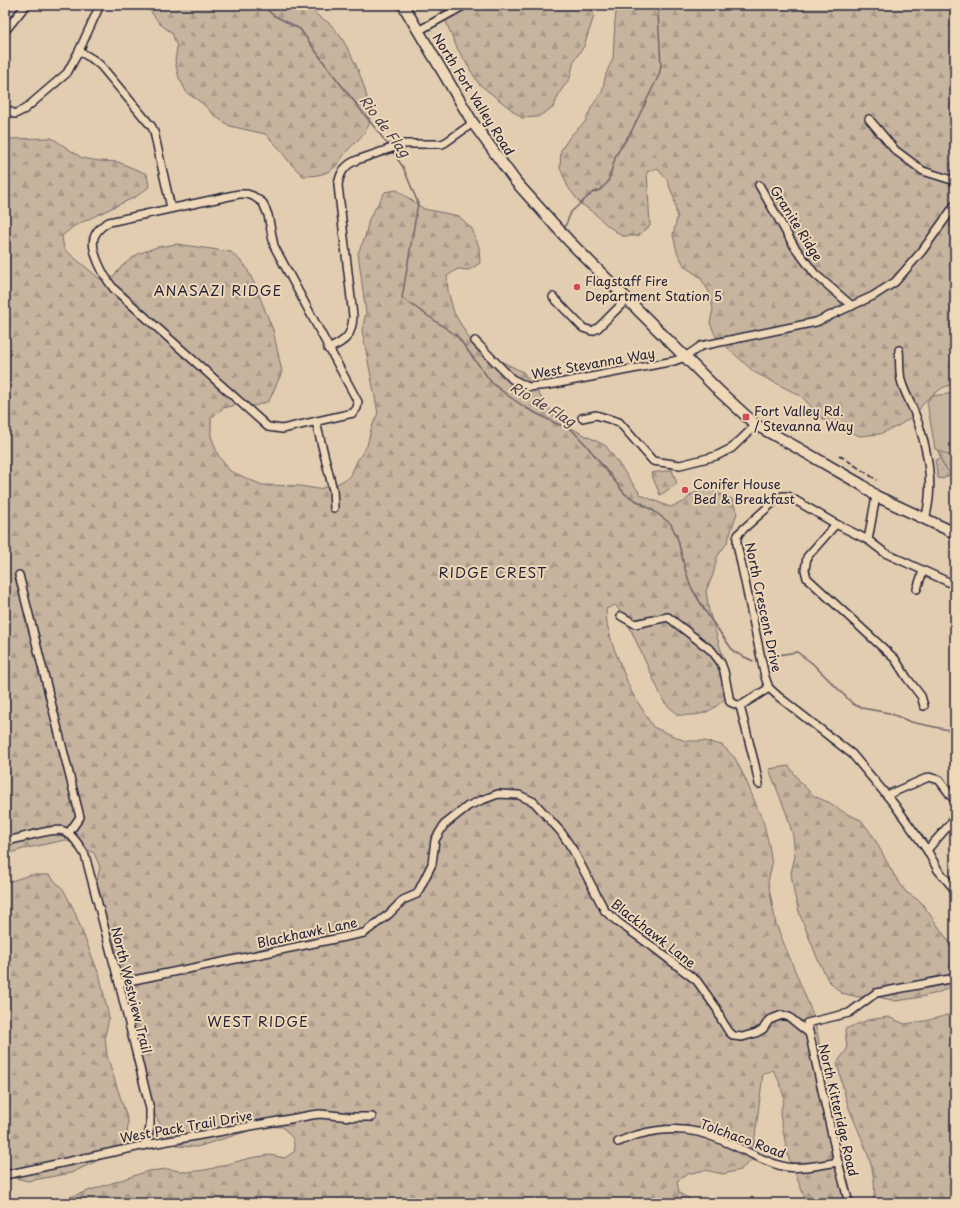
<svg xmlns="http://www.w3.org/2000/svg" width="960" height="1208" viewBox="0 0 960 1208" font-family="'Playpen Sans',sans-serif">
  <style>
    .green { fill: url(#green-dots); stroke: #746b6d }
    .forest { fill: url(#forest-firs); stroke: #746b6d }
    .pitch { fill: #c6b49f; stroke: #746b6d }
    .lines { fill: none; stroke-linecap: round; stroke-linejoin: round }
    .stream { stroke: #6c6368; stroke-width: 1.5 }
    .street-casing { stroke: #22223b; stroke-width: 10 }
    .primary-casing { stroke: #22223b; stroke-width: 13 }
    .street { stroke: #efd8b8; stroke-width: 7 }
    .primary { stroke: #efd8b8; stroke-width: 10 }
    .rail { stroke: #22223b; stroke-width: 1.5; stroke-dasharray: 6 3; stroke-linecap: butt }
    .poi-dot { fill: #d1495b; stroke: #efd8b8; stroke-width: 1.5 }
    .labels { text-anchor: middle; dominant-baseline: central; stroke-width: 4; stroke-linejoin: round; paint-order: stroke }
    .street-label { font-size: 13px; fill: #22223b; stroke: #efd8b8 }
    .poi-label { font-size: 13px; fill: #22223b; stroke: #efd8b8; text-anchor: start }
    .water-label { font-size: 14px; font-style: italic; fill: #474352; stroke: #efd8b8 }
    .neighbourhood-label { font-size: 14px; letter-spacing: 1px; fill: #22223b; stroke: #efd8b8 }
  </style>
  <defs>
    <pattern id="green-dots" width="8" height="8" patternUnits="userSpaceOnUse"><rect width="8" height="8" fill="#c6b49f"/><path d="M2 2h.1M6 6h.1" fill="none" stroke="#aa9a8a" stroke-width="1.8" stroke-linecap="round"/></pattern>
    <pattern id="forest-firs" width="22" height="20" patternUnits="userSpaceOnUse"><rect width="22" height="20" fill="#c6b49f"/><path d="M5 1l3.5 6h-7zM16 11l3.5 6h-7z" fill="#aa9a8a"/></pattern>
  </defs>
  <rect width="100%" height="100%" fill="#e3cdb0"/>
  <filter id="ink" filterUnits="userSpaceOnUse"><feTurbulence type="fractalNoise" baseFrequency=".025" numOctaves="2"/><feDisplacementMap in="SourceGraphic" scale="8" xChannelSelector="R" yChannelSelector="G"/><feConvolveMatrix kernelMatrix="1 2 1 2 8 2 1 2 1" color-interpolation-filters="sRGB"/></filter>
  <g filter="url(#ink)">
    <!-- green -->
    <path class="green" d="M947 457 950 474 943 479 938 478 935 460Z"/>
    <!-- forest -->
    <g class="forest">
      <path d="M146 5H310C312 8 314 12 317 15 321 19 328 21 332 26 349 42 374 100 369 124 367 132 354 144 348 150 343 155 340 162 335 167 326 175 315 176 303 176L290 163 278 147 265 134 230 126 215 116 202 103 187 93 179 78 175 61 177 47 172 33 160 24Z"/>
      <path d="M439 5H531L532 8 541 5H590L594 16 584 46 574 61 570 78 560 92 553 108 537 117 522 118 479 84 457 48Z"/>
      <path d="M617 5H955V383L942 388 926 400 915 415 898 426 880 434 860 436 827 423 801 396 754 372 716 337 710 323 713 309 709 292 700 277 685 267 677 252 673 235 677 218 674 198 667 180 657 168 647 172 650 226 638 236H622L608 226 594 213 580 203 568 187 560 168 561 150 571 135 585 122 592 106 602 92 606 74 613 58 615 21Z"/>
      <path d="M52 138 82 158 99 161 118 162 147 174 149 187 137 196 74 226 62 236 64 249 100 279 113 277 122 266 138 254 157 247 177 244 231 252 245 265 255 285 273 330 282 372 269 401 255 406 241 404 223 408 211 418V436L218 455 230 471 262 485 300 486 318 489 335 485 350 477 357 461 367 446 371 429 378 413 362 330 366 313 358 253 365 237 369 219 385 192 397 190 424 209 459 216 472 229 479 247 480 263 469 270 458 269 447 276 448 291 454 313 476 349 523 372 559 422 606 446 641 495 670 507 684 502 692 494 706 488 732 499 737 513 727 543 717 557 713 575 706 591 709 611 729 676V695C710 713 704 716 678 715L664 702 625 617 615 605 606 609 607 624 613 646 631 691 653 727 685 741H704L722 745 735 758 745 778 764 824 769 845 772 865 768 882 776 924 813 1015 818 1036 821 1057 817 1074 825 1115 843 1161 852 1203H807L788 1156 780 1115 784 1097 779 1081 773 1070 763 1074 752 1160 740 1170 723 1174 705 1170 688 1174 677 1181 679 1193 697 1203H44L58 1201 148 1171 168 1169 186 1172 206 1170 250 1158 270 1155 285 1158 295 1151 293 1139 283 1127 264 1126 197 1147 178 1146 165 1133 154 1113 136 1068 131 1046 128 1026 132 1009 129 989 100 901 97 881 100 867 94 853 65 840 23 849 5 855V139Z"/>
      <path d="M955 433V481L943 464 934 441Z"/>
      <path d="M672 470 677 484 660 495 651 473Z"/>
      <path d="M789 766 801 783 814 796 830 803 845 813 861 820 873 836 894 875 906 892 921 902 955 950V984L938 993 916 998 896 1001 878 997H859L841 993 828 980 818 960 800 915 794 893 791 873 795 856 793 836 787 815 769 769Z"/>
      <path d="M30 875H49L63 889 73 908 100 977 109 1018 105 1036 107 1056 128 1121 127 1140 114 1153 71 1173 28 1181 11 1177 5 1178V883Z"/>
      <path d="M955 1013V1203H873C880 1171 860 1137 849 1108 844 1094 841 1078 837 1063L847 1049 845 1029 868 1020 888 1017 905 1024 925 1021Z"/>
    </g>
    <!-- pitch -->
    <path class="pitch" d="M955 393V458L935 449 927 402 931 396Z"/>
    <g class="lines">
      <!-- stream -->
      <g class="stream">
        <path d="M262 5 273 15 300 29 328 68 389 146"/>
        <path d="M392 151 403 167 418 203 402 298 457 336 492 383 507 395 526 408 555 423 572 430 587 446 625 494 654 511 671 524 678 540 685 569 691 587 709 617 734 652 753 661"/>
        <path d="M564 229 571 212 592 193 600 190 608 182 616 155 631 132 659 75 661 65 658 13V5"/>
        <path d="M771 656 797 652 812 663 853 704 862 708 889 713 911 722 949 730 955 733"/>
      </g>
      <defs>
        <g id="street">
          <path d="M5 31 26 5"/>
          <path d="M418 31 465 5"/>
          <path d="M79 51 94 60 101 66 152 127 154 132 171 208"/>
          <path d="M5 109 15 114 25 109 67 73 79 51 100 5"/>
          <path d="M869 119 895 150 923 171 955 181"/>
          <path d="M759 185 794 246 815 274 852 306"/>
          <path d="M239 194H247L253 196 263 203 268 215 274 246 358 402 357 408 353 413 282 429 268 427 114 289C105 278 88 249 95 235 98 229 103 225 109 222Z"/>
          <path d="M553 297 583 328 592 331 598 328 627 299"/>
          <path d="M475 341 512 379 528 387 549 385 674 361 685 357 701 346 816 322 873 296 895 282 922 251 955 205"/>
          <path d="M328 349C346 341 352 336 353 316L338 185C340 172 345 165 357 160L404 144H442L446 142 473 123"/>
          <path d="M899 350C900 360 899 371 901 380 904 392 911 403 915 414 927 446 935 485 925 519"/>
          <path d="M582 418 596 415 619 422 653 461 680 465 716 456 732 448 756 425"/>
          <path d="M316 422 333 490 334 508"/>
          <path d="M836 524 807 557 805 570 807 578 895 659 907 678 921 696 924 706"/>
          <path d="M868 540 876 496"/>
          <path d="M19 575 80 817 68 834"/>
          <path d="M955 585 885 553 868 540 836 524 788 496H782L777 499 740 532 737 537V544L765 677 769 688 779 697 852 754 894 804 927 850 938 870 955 890"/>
          <path d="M917 589 923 571"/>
          <path d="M621 616 635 624 668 617 712 651 721 663 724 671 730 702 740 706 769 688"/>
          <path d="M740 706 755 765 759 784"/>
          <path d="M887 795 929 777 939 780 955 801"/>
          <path d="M5 842C17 839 54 827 64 831 72 834 81 848 85 855L119 983 150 1109V1127L146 1145"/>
          <path d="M927 850 951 823 955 813"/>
          <path d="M119 983 364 933 389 914 403 900 417 894 432 864 435 840 444 825 468 806 482 800 498 794 519 795 534 802 561 832 573 850 605 911 619 923 653 947 697 981 717 1009 721 1019 729 1032 734 1036 742 1037 756 1033 763 1029 769 1020 782 1015 789 1017 809 1033"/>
          <path d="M618 1142C642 1131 672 1126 698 1132 713 1136 727 1142 741 1149 756 1156 770 1164 786 1167 803 1169 821 1165 838 1162"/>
          <path d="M5 1175 146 1145 312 1115 320 1114 351 1117H372"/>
          <path d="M849 1203 838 1162 807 1023 849 1013 876 993 955 978"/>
        </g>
        <path id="primary" d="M403 5 473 123 516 182 569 241 720 392 756 425 796 447 862 485 876 496 955 533"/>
      </defs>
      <!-- street casing -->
      <use href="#street" class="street-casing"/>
      <!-- primary casing -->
      <use href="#primary" class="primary-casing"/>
      <!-- street -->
      <use href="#street" class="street"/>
      <!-- primary -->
      <use href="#primary" class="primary"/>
      <!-- rail -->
      <path class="rail" d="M839 455 877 480"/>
    </g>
  </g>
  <!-- markers -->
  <g class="poi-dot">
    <circle cx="577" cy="287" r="4"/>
    <rect x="742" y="413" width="8" height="8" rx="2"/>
    <circle cx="685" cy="490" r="4"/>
  </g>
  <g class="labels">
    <!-- street labels -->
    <g class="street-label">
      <text transform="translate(474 94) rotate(58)">North Fort Valley Road</text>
      <text transform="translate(797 223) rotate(58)">Granite Ridge</text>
      <text transform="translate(593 363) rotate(-10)">West Stevanna Way</text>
      <text transform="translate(764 607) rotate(78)">North Crescent Drive</text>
      <text transform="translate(307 932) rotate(-12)">Blackhawk Lane</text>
      <text transform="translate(654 933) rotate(38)">Blackhawk Lane</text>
      <text transform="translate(132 990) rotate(76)">North Westview Trail</text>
      <text transform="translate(839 1110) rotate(77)">North Kitteridge Road</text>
      <text transform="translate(186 1126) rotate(-10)">West Pack Trail Drive</text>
      <text transform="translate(743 1138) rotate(20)">Tolchaco Road</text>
    </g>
    <!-- poi labels -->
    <g class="poi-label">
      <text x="585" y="280">Flagstaff Fire<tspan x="585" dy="15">Department Station 5</tspan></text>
      <text x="754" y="410">Fort Valley Rd.<tspan x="754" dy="15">/ Stevanna Way</tspan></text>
      <text x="693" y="483">Conifer House<tspan x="693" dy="15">Bed &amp; Breakfast</tspan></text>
    </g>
    <!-- water labels -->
    <g class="water-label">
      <text transform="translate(385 126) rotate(53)">Rio de Flag</text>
      <text transform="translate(543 404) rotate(31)">Rio de Flag</text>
    </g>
    <!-- neighbourhood labels -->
    <g class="neighbourhood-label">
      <text x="218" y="290">ANASAZI RIDGE</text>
      <text x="493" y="572">RIDGE CREST</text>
      <text x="258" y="1021">WEST RIDGE</text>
    </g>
  </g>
  <!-- margin -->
  <rect width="960" height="1208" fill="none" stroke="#efd8b8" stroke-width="20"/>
  <rect x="10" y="10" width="940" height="1188" fill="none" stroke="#22223b" stroke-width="1.5" filter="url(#ink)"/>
</svg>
